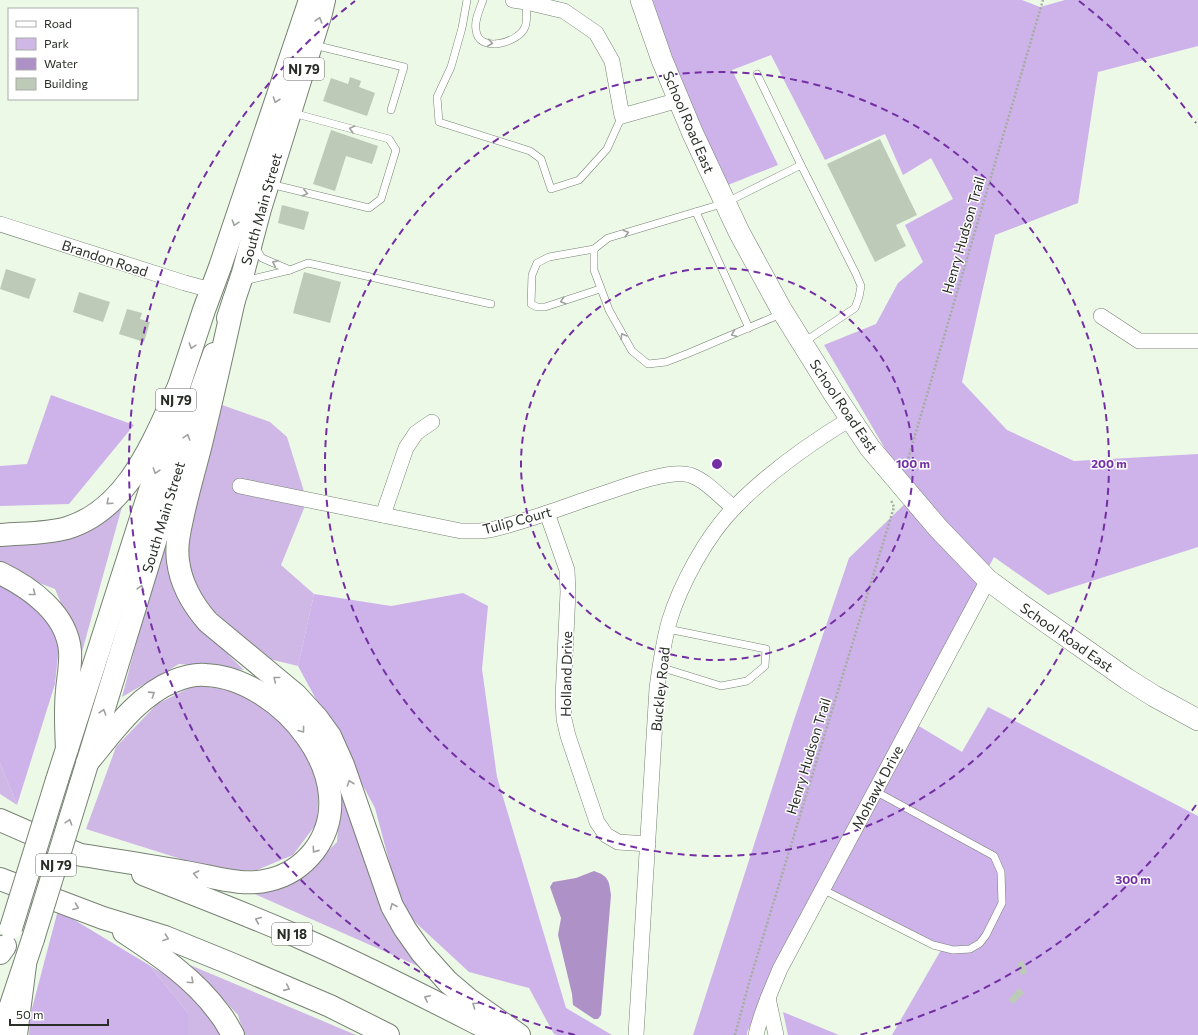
<svg xmlns="http://www.w3.org/2000/svg" width="1198" height="1035" viewBox="0 0 1198 1035" font-family="Commissioner,sans-serif">
  <style>
    .green { fill: #cfb7e6 }
    .forest { fill: #ceb2ea }
    .water { fill: #ad91c7 }
    .building { fill: #bdcab8 }
    .lines { fill: none; stroke-linecap: round; stroke-linejoin: round }
    .lane-casing { stroke: #768272; stroke-width: 8 }
    .street-casing { stroke: #768272; stroke-width: 16 }
    .secondary-casing { stroke: #768272; stroke-width: 22 }
    .primary-casing { stroke: #768272; stroke-width: 24 }
    .highway-casing { stroke: #768272; stroke-width: 24 }
    .path { stroke: #a4aea0; stroke-width: 2.5; stroke-dasharray: 2 2; stroke-linecap: butt }
    .lane { stroke: #fff; stroke-width: 7 }
    .street { stroke: #fff; stroke-width: 15 }
    .secondary { stroke: #fff; stroke-width: 21 }
    .primary { stroke: #fff; stroke-width: 22 }
    .highway { stroke: #fff; stroke-width: 22 }
    .primary-bridge-casing { stroke: #768272; stroke-width: 24; stroke-linecap: butt }
    .primary-bridge { stroke: #fff; stroke-width: 22 }
    .oneway { stroke: #9fa19e }
    .ring { fill: none; stroke: #732fa3; stroke-width: 2; stroke-dasharray: 7 5 }
    .labels { text-anchor: middle; dominant-baseline: central; stroke-width: 3; stroke-linejoin: round; paint-order: stroke }
    .shield { fill: #fff; stroke: #696d68; stroke-width: 1 }
    .shield-label { font-size: 13px; font-weight: bold; fill: #292e27 }
    .street-label { font-size: 14px; fill: #292e27; stroke: #fff }
    .centre { fill: #732fa3; stroke: #fff; stroke-width: 2 }
    .ring-label { font-size: 12px; text-anchor: middle; font-weight: bold; fill: #732fa3; stroke: #fff; stroke-width: 3; stroke-linejoin: round; paint-order: stroke }
  </style>
  <rect width="100%" height="100%" fill="#ecf9e7"/>
  <!-- green -->
  <g class="green">
    <path d="M222 405 270 422 287 437 307 501 281 565 314 594 298 666 261 657 201 598 185 561 197 485Z"/>
    <path d="M123 503 82 652 55 589 0 568V540Z"/>
    <path d="M163 541 177 596 193 620 244 670 179 664 122 697Z"/>
    <path d="M195 685 249 693 301 742 319 784 317 823 293 855 257 870 219 871 86 829 116 747 157 704Z"/>
    <path d="M0 763 17 805 0 794Z"/>
    <path d="M341 785 420 967 241 888 301 877 337 842Z"/>
    <path d="M149 965 180 984 228 1035H188V1013Z"/>
    <path d="M190 965 356 1035H244L238 1015Z"/>
  </g>
  <!-- forest -->
  <g class="forest">
    <path d="M633 0H1022L1040 7 1065 0H1198V46L1098 72 1078 203 995 235 962 382 1007 430 1074 461 1198 454V547L1048 595 994 557 909 720 962 752 988 707 1198 816V1035H892L941 950 825 887 747 1032V1035H693L794 720 849 558 913 496 824 345 876 324 898 283 923 262 905 225 953 199 931 158 903 175 885 134 825 160 771 55 732 70 778 165 728 185Z"/>
    <path d="M51 395 134 425 69 504 0 506V466L27 464Z"/>
    <path d="M0 585 18 592 60 636 55 684 17 805 0 763Z"/>
    <path d="M463 593 488 606 482 669 497 777 566 1008 612 1035H557L554 1034 529 988 469 972 402 910 375 808 298 666 314 594 391 606Z"/>
    <path d="M58 910 149 965 188 1013V1035H29L30 1016Z"/>
    <path d="M783 1012 839 1035H788Z"/>
  </g>
  <!-- water -->
  <path class="water" d="M594 871C609 876 609 881 611 895L601 1015 598 1019H594L573 1005 572 994 558 935 561 918 550 887 553 882 576 878Z"/>
  <!-- building -->
  <g class="building">
    <path d="M350 77 361 81 359 87 375 93 367 116 323 101 331 78 348 84Z"/>
    <path d="M331 130 378 146 372 164 346 156 335 191 313 184Z"/>
    <path d="M880 139 917 215 896 225 906 246 875 262 827 164Z"/>
    <path d="M282 205 309 212 304 230 278 223Z"/>
    <path d="M6 269 36 279 29 299 0 289Z"/>
    <path d="M304 272 341 282 330 323 293 313Z"/>
    <path d="M79 292 110 302 103 322 73 312Z"/>
    <path d="M127 309 142 313 140 319 150 322 144 342 119 334Z"/>
    <path d="M1023 961 1027 973 1021 975 1017 963Z"/>
    <path d="M1019 988 1024 993 1014 1004 1008 1000Z"/>
  </g>
  <g class="lines">
    <defs>
      <g id="lane">
        <path d="M467 0 462 28 451 67 437 97 439 122 530 151 541 159 551 189 579 180 607 149 622 116"/>
        <path d="M483 0C480 9 474 20 476 30 478 54 519 43 525 27 528 20 526 10 526 2"/>
        <path d="M314 45 404 67 391 110"/>
        <path d="M757 74 801 165"/>
        <path d="M270 184 369 208 381 199 396 150 389 139 293 113"/>
        <path d="M696 212 749 328"/>
        <path d="M594 249 549 257 537 263 532 275 531 304 537 307H545L600 289"/>
        <path d="M290 270 308 263 491 304"/>
        <path d="M244 281 290 270 262 258 255 247"/>
        <path d="M781 314 689 353 666 362 648 364 632 351 609 310 594 270V249L608 238 725 203 801 165 856 274 861 286 859 297 855 308 804 342"/>
        <path d="M660 667 721 686 747 681 765 666 766 649 668 629"/>
        <path d="M822 889 933 945 953 950 970 949 980 943 986 935 1002 903 1001 872 994 856 875 791"/>
      </g>
      <g id="street">
        <path d="M513 0 526 2 564 11 596 33 612 61 622 116 679 100"/>
        <path d="M0 224 185 283 211 290"/>
        <path d="M1101 316 1139 341H1198"/>
        <path d="M240 486 461 531C472 531 483 532 494 529 527 521 558 509 590 498 613 491 668 468 690 475 707 481 720 497 734 508"/>
        <path d="M547 513 567 570 568 592 563 698 564 719 568 736 597 822 606 835 618 842 648 844"/>
        <path d="M383 515 406 448 416 433 432 422"/>
        <path d="M768 998 776 1035"/>
        <path d="M636 1035 657 688C660 666 663 644 669 622 680 585 707 535 735 507 768 473 809 444 850 419"/>
        <path d="M756 1035C761 1012 771 991 780 969L988 580"/>
      </g>
      <path id="secondary" d="M641 0 662 60 693 134 739 232 781 309 834 394 870 448 938 528 988 580 1019 603 1127 679 1154 696 1198 720"/>
      <g id="primary">
        <path d="M228 318 243 273 260 209 321 13 324 0"/>
        <path d="M57 780 162 453 179 386 204 310 220 267 310 0"/>
        <path d="M79 790 202 388 214 354"/>
        <path d="M1 1035 33 939"/>
      </g>
      <g id="highway">
        <path d="M234 300C223 350 212 399 200 448 194 471 187 495 182 519 179 533 176 546 178 561 181 585 193 605 208 622L296 695 317 718 330 736 343 765 392 906 405 929 422 953 448 982 468 999 519 1035"/>
        <path d="M0 535C22 533 46 534 67 528 129 509 154 439 179 386"/>
        <path d="M0 573C31 588 67 614 70 651 71 665 68 678 67 691 65 710 66 729 67 749"/>
        <path d="M0 820 78 854"/>
        <path d="M76 854C112 860 149 865 185 872 212 876 241 887 269 880 287 876 303 865 314 851 367 781 280 678 206 675 196 674 184 677 174 681 137 696 112 733 87 763"/>
        <path d="M143 874C196 895 249 915 301 938 368 967 433 1001 498 1034"/>
        <path d="M0 879 103 918 165 937 229 963 330 1006 388 1035"/>
        <path d="M124 932C159 955 195 979 220 1014 225 1020 229 1028 233 1035"/>
        <path d="M0 953 5 946"/>
        <path d="M16 1035 25 965"/>
      </g>
    </defs>
    <!-- lane casing -->
    <use href="#lane" class="lane-casing"/>
    <!-- street casing -->
    <use href="#street" class="street-casing"/>
    <!-- secondary casing -->
    <use href="#secondary" class="secondary-casing"/>
    <!-- primary casing -->
    <use href="#primary" class="primary-casing"/>
    <!-- highway casing -->
    <use href="#highway" class="highway-casing"/>
    <!-- path -->
    <g class="path">
      <path d="M906 466 1043 0"/>
      <path d="M735 1035 749 983 894 507 891 500"/>
    </g>
    <!-- lane -->
    <use href="#lane" class="lane"/>
    <!-- street -->
    <use href="#street" class="street"/>
    <!-- secondary -->
    <use href="#secondary" class="secondary"/>
    <!-- primary -->
    <use href="#primary" class="primary"/>
    <!-- highway -->
    <use href="#highway" class="highway"/>
    <defs>
      <g id="primary-bridge">
        <path d="M11 928 57 780"/>
        <path d="M33 939 79 790"/>
      </g>
    </defs>
    <!-- primary-bridge casing -->
    <use href="#primary-bridge" class="primary-bridge-casing"/>
    <!-- primary-bridge -->
    <use href="#primary-bridge" class="primary-bridge"/>
  </g>
  <!-- one-way arrows -->
  <defs><path id="oneway-chevron" d="M-2-3.5L2.5 0L-2 3.5" fill="none" stroke-width="1.6" stroke-linecap="round" stroke-linejoin="round"/></defs>
  <g class="oneway">
    <use href="#oneway-chevron" transform="translate(319 20) rotate(-73)"/>
    <use href="#oneway-chevron" transform="translate(490 43) rotate(8)"/>
    <use href="#oneway-chevron" transform="translate(276 100) rotate(109)"/>
    <use href="#oneway-chevron" transform="translate(352 129) rotate(-165)"/>
    <use href="#oneway-chevron" transform="translate(305 193) rotate(13)"/>
    <use href="#oneway-chevron" transform="translate(235 223) rotate(108)"/>
    <use href="#oneway-chevron" transform="translate(626 233) rotate(-16)"/>
    <use href="#oneway-chevron" transform="translate(275 263) rotate(-156)"/>
    <use href="#oneway-chevron" transform="translate(563 301) rotate(162)"/>
    <use href="#oneway-chevron" transform="translate(734 334) rotate(157)"/>
    <use href="#oneway-chevron" transform="translate(623 336) rotate(-120)"/>
    <use href="#oneway-chevron" transform="translate(192 346) rotate(108)"/>
    <use href="#oneway-chevron" transform="translate(187 437) rotate(-73)"/>
    <use href="#oneway-chevron" transform="translate(156 471) rotate(108)"/>
    <use href="#oneway-chevron" transform="translate(109 502) rotate(138)"/>
    <use href="#oneway-chevron" transform="translate(141 588) rotate(-73)"/>
    <use href="#oneway-chevron" transform="translate(33 593) rotate(38)"/>
    <use href="#oneway-chevron" transform="translate(276 679) rotate(-141)"/>
    <use href="#oneway-chevron" transform="translate(152 694) rotate(-33)"/>
    <use href="#oneway-chevron" transform="translate(103 712) rotate(-73)"/>
    <use href="#oneway-chevron" transform="translate(302 730) rotate(53)"/>
    <use href="#oneway-chevron" transform="translate(350 783) rotate(-109)"/>
    <use href="#oneway-chevron" transform="translate(69 822) rotate(-73)"/>
    <use href="#oneway-chevron" transform="translate(315 850) rotate(125)"/>
    <use href="#oneway-chevron" transform="translate(196 874) rotate(-169)"/>
    <use href="#oneway-chevron" transform="translate(393 906) rotate(-112)"/>
    <use href="#oneway-chevron" transform="translate(76 907) rotate(21)"/>
    <use href="#oneway-chevron" transform="translate(258 920) rotate(-157)"/>
    <use href="#oneway-chevron" transform="translate(166 938) rotate(20)"/>
    <use href="#oneway-chevron" transform="translate(191 981) rotate(43)"/>
    <use href="#oneway-chevron" transform="translate(287 988) rotate(24)"/>
    <use href="#oneway-chevron" transform="translate(427 998) rotate(-154)"/>
    <use href="#oneway-chevron" transform="translate(475 1005) rotate(-145)"/>
  </g>
  <!-- distance rings -->
  <g class="ring">
    <circle cx="717" cy="464" r="196"/>
    <circle cx="717" cy="464" r="392"/>
    <path d="M1196 805A588 588 0 0 1 859 1035M575 1035A588 588 0 0 1 355 1M1079 1A588 588 0 0 1 1196 123"/>
  </g>
  <g class="labels">
    <!-- shield labels -->
    <g class="shield">
      <rect x="284" y="58" width="40" height="22" rx="3"/>
      <rect x="156" y="389" width="40" height="22" rx="3"/>
      <rect x="36" y="854" width="40" height="22" rx="3"/>
      <rect x="272" y="923" width="40" height="22" rx="3"/>
    </g>
    <g class="shield-label">
      <text x="304" y="69">NJ 79</text>
      <text x="176" y="400">NJ 79</text>
      <text x="56" y="865">NJ 79</text>
      <text x="292" y="934">NJ 18</text>
    </g>
    <!-- street labels -->
    <g class="street-label">
      <text transform="translate(689 122) rotate(67)">School Road East</text>
      <text transform="translate(261 209) rotate(-74)">South Main Street</text>
      <text transform="translate(963 235) rotate(-74)">Henry Hudson Trail</text>
      <text transform="translate(105 258) rotate(18)">Brandon Road</text>
      <text transform="translate(844 406) rotate(56)">School Road East</text>
      <text transform="translate(163 517) rotate(-73)">South Main Street</text>
      <text transform="translate(517 520) rotate(-15)">Tulip Court</text>
      <text transform="translate(1067 637) rotate(35)">School Road East</text>
      <text transform="translate(566 674) rotate(-89)">Holland Drive</text>
      <text transform="translate(660 689) rotate(-84)">Buckley Road</text>
      <text transform="translate(808 756) rotate(-73)">Henry Hudson Trail</text>
      <text transform="translate(877 787) rotate(-62)">Mohawk Drive</text>
    </g>
  </g>
  <circle cx="717" cy="464" r="6" class="centre"/>
  <g class="ring-label">
    <text x="913" y="468">100 m</text>
    <text x="1109" y="468">200 m</text>
    <text x="1133" y="884">300 m</text>
  </g>
  <!-- legend -->
  <rect x="8" y="8" width="130" height="92" fill="#ffffff" stroke="#a9aba9"/>
  <rect x="16" y="21" width="20" height="6" fill="#ffffff" stroke="#a9aba9"/>
  <text x="44" y="28" font-size="12" fill="#292e27">Road</text>
  <rect x="16" y="38" width="20" height="12" fill="#cfb7e6" stroke="#a9aba9"/>
  <text x="44" y="48" font-size="12" fill="#292e27">Park</text>
  <rect x="16" y="58" width="20" height="12" fill="#ad91c7" stroke="#a9aba9"/>
  <text x="44" y="68" font-size="12" fill="#292e27">Water</text>
  <rect x="16" y="78" width="20" height="12" fill="#bdcab8" stroke="#a9aba9"/>
  <text x="44" y="88" font-size="12" fill="#292e27">Building</text>
  <!-- scale -->
  <path d="M10 1019v6h98v-6" fill="none" stroke="#292e27" stroke-width="2"/>
  <text x="16" y="1019" font-size="12" fill="#292e27" stroke="#ffffff" stroke-width="3" paint-order="stroke">50 m</text>
</svg>
